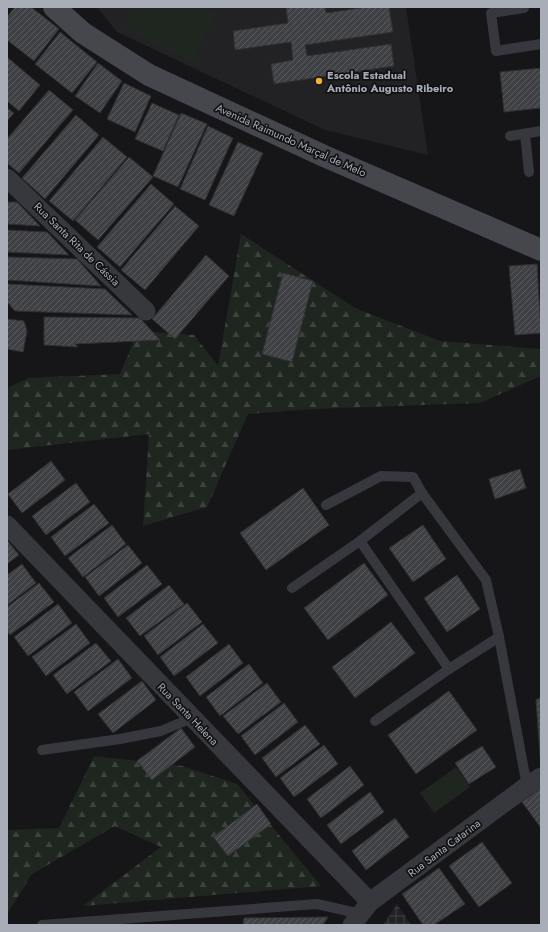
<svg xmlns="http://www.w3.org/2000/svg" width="548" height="932" viewBox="0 0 548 932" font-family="Jost,sans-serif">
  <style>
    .built { fill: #222225 }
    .industrial { fill: url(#industrial-grid) }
    .forest { fill: url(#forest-firs) }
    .pitch { fill: #1e261f }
    .building { fill: url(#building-hatch); stroke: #303034 }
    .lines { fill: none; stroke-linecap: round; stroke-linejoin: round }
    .lane { stroke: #37383d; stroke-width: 10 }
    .street { stroke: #37383d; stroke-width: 19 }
    .secondary { stroke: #45474d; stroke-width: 22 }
    .poi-dot { fill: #f2b134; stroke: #111113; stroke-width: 1.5 }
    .labels { text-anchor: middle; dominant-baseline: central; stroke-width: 3.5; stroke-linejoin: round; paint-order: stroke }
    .poi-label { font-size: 11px; font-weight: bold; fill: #a8adb8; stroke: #111113; text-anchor: start }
    .street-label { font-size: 11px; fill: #a8adb8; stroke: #111113 }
  </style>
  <defs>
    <pattern id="industrial-grid" width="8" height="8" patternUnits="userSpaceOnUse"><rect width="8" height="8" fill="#222225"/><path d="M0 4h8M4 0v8" fill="none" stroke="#3f3f43"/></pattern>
    <pattern id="forest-firs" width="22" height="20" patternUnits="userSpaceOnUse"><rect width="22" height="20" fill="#1e261f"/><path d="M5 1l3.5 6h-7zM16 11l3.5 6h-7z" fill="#3c433d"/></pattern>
    <pattern id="building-hatch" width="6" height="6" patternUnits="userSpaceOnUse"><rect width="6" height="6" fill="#404145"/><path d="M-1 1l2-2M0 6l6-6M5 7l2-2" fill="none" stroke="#595a5e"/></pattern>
  </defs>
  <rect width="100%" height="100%" fill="#161618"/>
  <!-- built -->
  <path class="built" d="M97 7H406L428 155 325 130 117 32Z"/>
  <!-- industrial -->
  <path class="industrial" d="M397 904 411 925H383Z"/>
  <!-- forest -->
  <g class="forest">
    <path d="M241 234 355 308 440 341 541 349V376L480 403 312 409 248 414 207 507 143 526 149 434 7 450V388L28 378 120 374 138 331 194 335 218 366Z"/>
    <path d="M94 756 182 766 237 784 321 886 83 906 161 847 115 826 32 874 7 914V830L59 828Z"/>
  </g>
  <!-- pitch -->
  <g class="pitch">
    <path d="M136 7H203L217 14 193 62 125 28Z"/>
    <path d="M456 767 470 787 434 813 420 793Z"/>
  </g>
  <!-- building -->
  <g class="building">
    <path d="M15 7H31L59 29 34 61 7 40V17Z"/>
    <path d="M286 7H325L326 13 367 7H389L393 32 305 45 307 56 391 44 394 66 274 84 271 64 293 60 291 42 235 50 233 31 288 23Z"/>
    <path d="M60 32 97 62 72 93 35 64Z"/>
    <path d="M7 57 40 85 19 111 7 101Z"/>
    <path d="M98 63 122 81 100 113 75 96Z"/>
    <path d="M541 68V108L504 112 500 72Z"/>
    <path d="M124 83 151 96 135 132 107 119Z"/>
    <path d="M49 90 73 110 19 173 7 163V139Z"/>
    <path d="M152 103 179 115 163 151 135 139Z"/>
    <path d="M7 108 14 113 7 121Z"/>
    <path d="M181 113 207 124 178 187 153 176Z"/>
    <path d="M76 115 99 135 45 199 22 178Z"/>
    <path d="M208 126 233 138 205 200 180 189Z"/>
    <path d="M103 137 127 157 73 221 49 201Z"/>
    <path d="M238 142 263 153 234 216 209 205Z"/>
    <path d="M129 157 153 177 98 240 75 220Z"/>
    <path d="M151 184 174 204 120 267 97 247Z"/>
    <path d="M7 202H17L40 226 7 224Z"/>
    <path d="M175 206 199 226 145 290 121 270Z"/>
    <path d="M7 230 47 232 69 255 7 252Z"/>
    <path d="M206 255 229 276 175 339 152 319Z"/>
    <path d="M7 257 77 259 101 286 7 280Z"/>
    <path d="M537 264 541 333 515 335 509 266Z"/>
    <path d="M283 273 313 281 292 362 262 354Z"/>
    <path d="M7 284 105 289 132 315 15 311 7 302Z"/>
    <path d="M44 317 140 318 160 340 75 344 78 347 44 345Z"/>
    <path d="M7 319 24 321 27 331 23 352 7 349Z"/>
    <path d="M51 461 65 480 22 513 8 494Z"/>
    <path d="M520 469 526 488 495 499 489 479Z"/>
    <path d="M76 483 90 502 46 535 32 516Z"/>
    <path d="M303 488 329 525 266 570 240 533Z"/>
    <path d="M94 504 109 523 65 556 51 537Z"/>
    <path d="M112 525 126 544 83 577 68 558Z"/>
    <path d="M423 525 446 559 413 582 389 548Z"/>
    <path d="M7 540 19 555 7 564Z"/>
    <path d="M128 545 142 563 99 596 85 577Z"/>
    <path d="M364 563 388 595 328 640 304 608Z"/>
    <path d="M22 564 36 583 7 605V575Z"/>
    <path d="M147 565 162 584 118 617 104 598Z"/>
    <path d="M457 575 480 609 447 632 424 598Z"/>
    <path d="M39 583 54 602 10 635 7 631V607Z"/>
    <path d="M169 585 184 604 140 636 126 618Z"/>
    <path d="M187 603 202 622 158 655 144 636Z"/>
    <path d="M58 604 72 623 28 656 14 637Z"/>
    <path d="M391 622 415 653 355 698 332 667Z"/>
    <path d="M76 624 90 643 46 676 32 657Z"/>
    <path d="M203 624 218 643 174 676 160 657Z"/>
    <path d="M96 643 111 661 67 694 53 675Z"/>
    <path d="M229 644 243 663 200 696 186 677Z"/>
    <path d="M118 659 132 678 88 711 74 692Z"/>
    <path d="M249 664 263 683 220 716 206 697Z"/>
    <path d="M142 681 156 700 113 733 98 714Z"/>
    <path d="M267 683 281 702 238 734 223 716Z"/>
    <path d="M449 691 477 730 416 774 388 735Z"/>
    <path d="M541 697V755L540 756 536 700Z"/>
    <path d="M284 703 298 722 255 755 241 736Z"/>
    <path d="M305 725 320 744 276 777 262 758Z"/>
    <path d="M181 728 195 747 152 780 137 761Z"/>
    <path d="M324 745 338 764 294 797 280 778Z"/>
    <path d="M482 746 496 767 469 784 455 763Z"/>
    <path d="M350 766 364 785 321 818 307 799Z"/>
    <path d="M541 788V828L522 802Z"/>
    <path d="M370 792 384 812 341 844 327 825Z"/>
    <path d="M257 804 271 824 228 856 213 837Z"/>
    <path d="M395 818 409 837 366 870 352 851Z"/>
    <path d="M482 842 512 883 479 907 449 866Z"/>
    <path d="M439 868 465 904 434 925H423L402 894Z"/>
    <path d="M328 917 323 925H243L244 918Z"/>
  </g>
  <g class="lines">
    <!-- lane -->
    <g class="lane">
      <path d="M524 8 491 13 496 51 541 44"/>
      <path d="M525 134 529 172"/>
      <path d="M510 136 541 131"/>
      <path d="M326 505 381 476 413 477 422 493"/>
      <path d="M360 541 449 669 499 637"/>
      <path d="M292 588 360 541 422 493 486 580 499 637 527 786"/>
      <path d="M375 721 449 669"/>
      <path d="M42 750 120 739 161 731 192 718"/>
      <path d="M42 925 317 904 361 914"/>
    </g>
    <!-- street -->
    <g class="street">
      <path d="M7 178 146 311"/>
      <path d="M7 525 370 902"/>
      <path d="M352 925 370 902 527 786 541 777"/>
    </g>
    <!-- secondary -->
    <path class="secondary" d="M54 7 83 33 149 75 324 156 541 250"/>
  </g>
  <!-- markers -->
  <circle class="poi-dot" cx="319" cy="81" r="4"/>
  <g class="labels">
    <!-- poi labels -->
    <g class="poi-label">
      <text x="327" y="75">Escola Estadual<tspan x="327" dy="13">Antônio Augusto Ribeiro</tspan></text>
    </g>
    <!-- street labels -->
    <g class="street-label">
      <text transform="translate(291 140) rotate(24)">Avenida Raimundo Marçal de Melo</text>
      <text transform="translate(77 244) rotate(44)">Rua Santa Rita de Cássia</text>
      <text transform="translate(188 714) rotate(46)">Rua Santa Helena</text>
      <text transform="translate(444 848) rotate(-37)">Rua Santa Catarina</text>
    </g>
  </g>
  <!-- border -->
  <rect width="548" height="932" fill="none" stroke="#a8adb8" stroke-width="16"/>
</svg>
